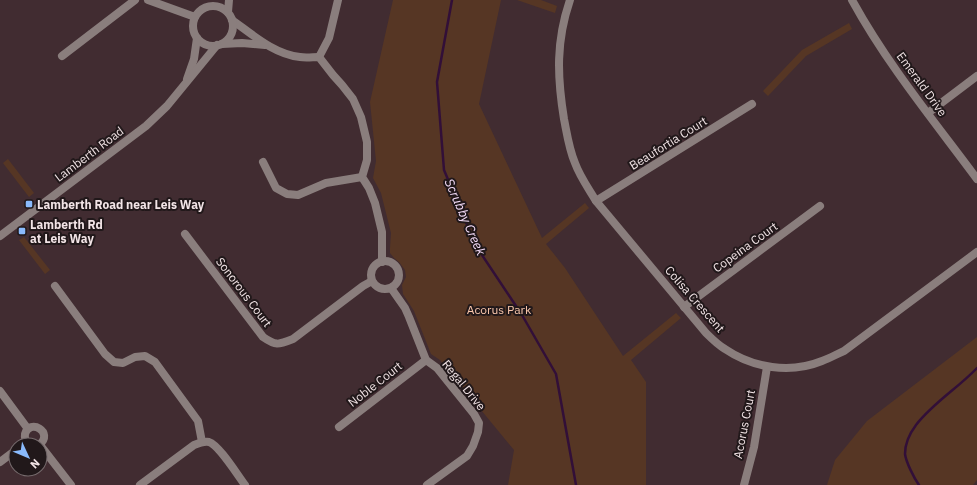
<svg xmlns="http://www.w3.org/2000/svg" width="977" height="485" viewBox="0 0 977 485" font-family="'IBM Plex Sans',sans-serif">
  <style>
    .green { fill: #563624 }
    .lines { fill: none; stroke-linecap: round; stroke-linejoin: round }
    .stream { stroke: #320f38; stroke-width: 2.5 }
    .minor { stroke: #8a7e7d; stroke-width: 8 }
    .tertiary { stroke: #8a7e7d; stroke-width: 8 }
    .poi-dot { fill: #8abafc; stroke: #21181a; stroke-width: 1.5 }
    .labels { text-anchor: middle; dominant-baseline: central; stroke-width: 4; stroke-linejoin: round; paint-order: stroke }
    .street-label { font-size: 12px; fill: #f2e4e6; stroke: #21181a }
    .poi-label { font-size: 12px; font-weight: bold; fill: #f2e4e6; stroke: #21181a; text-anchor: start }
    .park-label { font-size: 12px; fill: #fac7ac; stroke: #21181a }
    .water-label { font-size: 13px; font-style: italic; fill: #f3dbf7; stroke: #21181a }
  </style>
  <rect width="100%" height="100%" fill="#412c31"/>
  <!-- green -->
  <g class="green">
    <path d="M393 0H501L479 104 542 238 585 203 589 208 546 244 565 268 623 356 676 313 681 318 631 360 646 382V485H508L514 450 440 360 431 354 414 311 403 294 402 285 406 277 405 270 399 262 394 258 390 253V248L391 233 381 193 373 178 376 161 370 102Z"/>
    <path d="M517 0H541L557 6 555 13Z"/>
    <path d="M849 23 852 29 806 56 768 96 763 91 802 50Z"/>
    <path d="M8 159 34 193 29 197 3 163Z"/>
    <path d="M24 237 50 270 45 274 19 240Z"/>
    <path d="M977 337V480L973 485H827L835 460 867 421Z"/>
  </g>
  <g class="lines">
    <!-- stream -->
    <g class="stream">
      <path d="M452 0 437 82 444 170 476 246 522 315 556 374 576 485"/>
      <path d="M919 485C914 478 906 462 905 454 905 444 910 433 916 425 933 403 958 388 977 368"/>
    </g>
    <!-- minor -->
    <g class="minor">
      <path d="M148 0 195 17"/>
      <path d="M570 0C556 41 557 76 564 119 567 134 569 149 575 163 580 177 589 189 596 201L706 333C712 339 718 345 725 349 753 368 790 374 822 361 830 358 837 354 844 351L977 252"/>
      <path d="M232 20C253 35 274 54 300 57 306 58 313 57 319 57L333 75 342 85 353 99 361 117 367 142V160L362 177 369 188 375 203 382 232V262"/>
      <path d="M222 44 242 43 265 45"/>
      <path d="M62 56 135 0"/>
      <path d="M319 57 329 38 338 0"/>
      <path d="M928 113 977 76"/>
      <path d="M263 162 276 188 287 194 298 195 326 183 362 177"/>
      <path d="M596 201 752 104"/>
      <path d="M185 234 263 337C276 346 278 345 293 339L363 286 372 281"/>
      <circle cx="385" cy="275" r="14"/>
      <path d="M55 286 105 354 114 362 123 363 135 357 145 356 155 362 198 421 202 442"/>
      <path d="M391 288 405 308 409 317 426 360 437 368 474 414 479 423 478 432 473 446 467 456 427 485"/>
      <path d="M684 307 820 206"/>
      <path d="M0 391 28 429"/>
      <path d="M339 427 426 360"/>
      <path d="M30 445C26 442 24 439 25 434 29 418 55 432 39 445"/>
      <path d="M40 445 71 485"/>
      <path d="M0 462 16 450"/>
      <path d="M140 485 194 445C199 443 204 441 209 442 219 445 238 476 245 485"/>
      <path d="M744 485 754 447 767 367"/>
    </g>
    <!-- tertiary -->
    <g class="tertiary">
      <path d="M852 0C887 64 934 121 977 179"/>
      <circle cx="213" cy="26" r="20"/>
      <path d="M228 12 229 0"/>
      <path d="M187 79 194 59 197 38"/>
      <path d="M0 236 146 126 167 106 217 45"/>
    </g>
  </g>
  <!-- markers -->
  <g class="poi-dot">
    <rect x="25" y="200" width="8" height="8" rx="2"/>
    <rect x="18" y="227" width="8" height="8" rx="2"/>
  </g>
  <g class="labels">
    <!-- street labels -->
    <g class="street-label">
      <text transform="translate(922 84) rotate(54)">Emerald Drive</text>
      <text transform="translate(668 143) rotate(-32)">Beaufortia Court</text>
      <text transform="translate(89 154) rotate(-37)">Lamberth Road</text>
      <text transform="translate(745 247) rotate(-36)">Copeina Court</text>
      <text transform="translate(244 292) rotate(53)">Sonorous Court</text>
      <text transform="translate(695 299) rotate(49)">Colisa Crescent</text>
      <text transform="translate(375 384) rotate(-38)">Noble Court</text>
      <text transform="translate(464 385) rotate(51)">Regal Drive</text>
      <text transform="translate(744 424) rotate(-79)">Acorus Court</text>
    </g>
    <!-- poi labels -->
    <g class="poi-label">
      <text x="37" y="204">Lamberth Road near Leis Way</text>
      <text x="30" y="224">Lamberth Rd<tspan x="30" dy="14">at Leis Way</tspan></text>
    </g>
    <!-- park labels -->
    <g class="park-label">
      <text x="499" y="309">Acorus Park</text>
    </g>
    <!-- water labels -->
    <g class="water-label">
      <text transform="translate(465 217) rotate(66)">Scrubby Creek</text>
    </g>
  </g>
  <!-- north arrow -->
  <g transform="translate(28 457) rotate(134)"><circle r="19" fill="#21181a" stroke="#756a6c"/>
  <path d="M0-3L7 15L0 10L-7 15Z" fill="#8abafc"/>
  <text y="-6" font-size="11" font-weight="bold" text-anchor="middle" fill="#f2e4e6">N</text>
  </g>
</svg>
